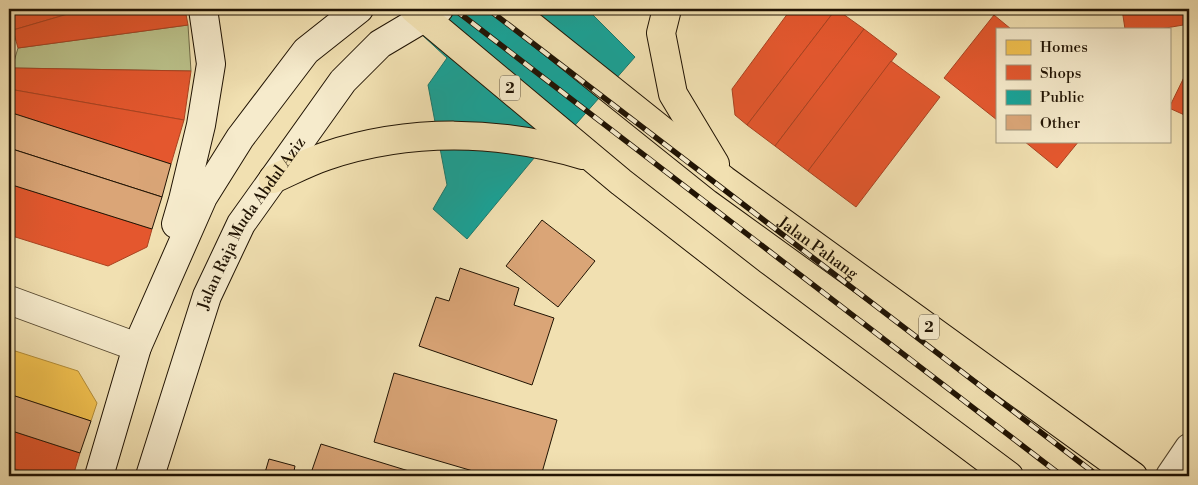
<svg xmlns="http://www.w3.org/2000/svg" width="1198" height="485" viewBox="0 0 1198 485" font-family="'Libre Bodoni',serif">
  <style>
    .green { fill: #bbc28b; stroke: #6e6a47 }
    .homes { fill: #f2c14e; stroke: #b38d38 }
    .shops { fill: #e4572e; stroke: #a94321 }
    .public { fill: #17a398; stroke: #1a786b }
    .building { fill: #daa577; stroke: #201303 }
    .lines { fill: none; stroke-linecap: round; stroke-linejoin: round }
    .minor-casing { stroke: #54462e; stroke-width: 30 }
    .secondary-casing { stroke: #201303; stroke-width: 30 }
    .primary-casing { stroke: #201303; stroke-width: 30 }
    .minor { stroke: #f6ebcc; stroke-width: 28 }
    .secondary { stroke: #f6ebcc; stroke-width: 28 }
    .primary { stroke: #f1e0b1; stroke-width: 28 }
    .rail-casing { stroke: #201303; stroke-width: 5.5 }
    .rail { stroke: #f6ebcc; stroke-width: 4; stroke-dasharray: 11; stroke-linecap: butt }
    .labels { text-anchor: middle; dominant-baseline: central; stroke-width: 5; stroke-linejoin: round; paint-order: stroke }
    .shield { fill: #f6ebcc; stroke: #60543f; stroke-width: 1 }
    .shield-label { font-size: 15px; font-weight: bold; fill: #201303 }
    .street-label { font-size: 16px; fill: #201303; stroke: #f6ebcc }
  </style>
  <rect width="100%" height="100%" fill="#f1e0b1"/>
  <filter id="stains"><feTurbulence type="fractalNoise" baseFrequency=".004" numOctaves="4"/><feColorMatrix values="0 0 0 0 .2 0 0 0 0 .09 0 0 0 0 .02 0 0 0 .5 -.17"/></filter>
  <radialGradient id="worn" r=".72"><stop offset=".6" stop-color="#630" stop-opacity="0"/><stop offset="1" stop-color="#630" stop-opacity=".3"/></radialGradient>
  <!-- green -->
  <path class="green" d="M188 25 191 71 12 68 18 48Z"/>
  <!-- homes -->
  <g class="homes">
    <path d="M9 349 78 371 97 403 91 421 9 394Z"/>
    <path d="M9 467 38 476H9Z"/>
  </g>
  <!-- shops -->
  <g class="shops">
    <path d="M23 9H85L13 30 9 15Z"/>
    <path d="M85 9H185L188 25 18 48 13 30Z"/>
    <path d="M791 9H836L747 125 735 115 732 89Z"/>
    <path d="M836 9 864 29 775 146 747 125Z"/>
    <path d="M1122 9H1189V24L1160 29H1125Z"/>
    <path d="M994 15 1011 29H997V120L944 78Z"/>
    <path d="M864 29 897 54 808 171 775 146Z"/>
    <path d="M891 61 940 97 856 207 808 171Z"/>
    <path d="M1189 67V117L1169 108Z"/>
    <path d="M12 68 191 71 184 120 9 89V77Z"/>
    <path d="M9 89 184 120 171 164 9 112Z"/>
    <path d="M1024 141H1079L1057 168Z"/>
    <path d="M9 184 152 229 147 247 108 266 9 235Z"/>
    <path d="M9 430 80 453 73 476H38L9 467Z"/>
  </g>
  <!-- public -->
  <path class="public" d="M394 9H587L635 57 563 139 554 134 467 239 433 209 447 185 428 85 447 58Z"/>
  <!-- building -->
  <g class="building">
    <path d="M9 9H23L9 15Z"/>
    <path d="M9 112 171 164 162 197 9 148Z"/>
    <path d="M9 148 162 197 152 229 9 184Z"/>
    <path d="M542 220 595 261 558 307 506 266Z"/>
    <path d="M460 268 519 288 514 305 554 318 532 385 419 346 436 297 449 301Z"/>
    <path d="M394 373 557 420 541 476H490L374 442Z"/>
    <path d="M9 394 91 421 80 453 9 430Z"/>
    <path d="M321 444 425 476H310Z"/>
    <path d="M269 459 295 466 293 476H264Z"/>
  </g>
  <g class="lines">
    <defs>
      <g id="minor">
        <path d="M9 300 137 347"/>
        <path d="M1170 476 1189 448"/>
      </g>
      <g id="secondary">
        <path d="M176 224 183 200 201 125 211 64 203 9"/>
        <path d="M99 476 137 347 203 197 240 138 306 51 359 9"/>
        <path id="s1" d="M150 476 207 296 241 224 343 81 380 44 439 9"/>
      </g>
      <g id="primary">
        <path d="M414 9 621 182 751 283 1009 476"/>
        <path id="s2" d="M510 9 724 180 1133 476"/>
        <path d="M667 9 661 33 673 94 715 164"/>
        <path d="M273 179C291 171 308 162 326 156 410 128 499 130 583 155"/>
      </g>
    </defs>
    <!-- minor casing -->
    <use href="#minor" class="minor-casing"/>
    <!-- secondary casing -->
    <use href="#secondary" class="secondary-casing"/>
    <!-- primary casing -->
    <use href="#primary" class="primary-casing"/>
    <!-- minor -->
    <use href="#minor" class="minor"/>
    <!-- secondary -->
    <use href="#secondary" class="secondary"/>
    <!-- primary -->
    <use href="#primary" class="primary"/>
    <defs>
      <g id="rail">
        <path d="M454 9 1062 476"/>
        <path d="M488 9 1098 476"/>
      </g>
    </defs>
    <!-- rail casing -->
    <use href="#rail" class="rail-casing"/>
    <!-- rail -->
    <use href="#rail" class="rail"/>
  </g>
  <g class="labels">
    <!-- shield labels -->
    <g class="shield">
      <rect x="500" y="75.5" width="20" height="25" rx="4"/>
      <rect x="919" y="314.5" width="20" height="25" rx="4"/>
    </g>
    <g class="shield-label">
      <text x="510" y="88">2</text>
      <text x="929" y="327">2</text>
    </g>
    <!-- street labels -->
    <g class="street-label">
      <text stroke="none"><textPath href="#s1" startOffset="274">Jalan Raja Muda Abdul Aziz</textPath></text>
      <text stroke="none"><textPath href="#s2" startOffset="390">Jalan Pahang</textPath></text>
    </g>
  </g>
  <!-- margin -->
  <rect width="1198" height="485" fill="none" stroke="#f1e0b1" stroke-width="30"/>
  <rect x="10" y="10" width="1178" height="465" fill="none" stroke="#201303" stroke-width="2.5"/>
  <rect x="15" y="15" width="1168" height="455" fill="none" stroke="#201303"/>
  <!-- legend -->
  <rect x="996" y="28" width="175" height="115" fill="#f6ebcc" stroke="#a0957c"/>
  <rect x="1006" y="40" width="25" height="15" fill="#f2c14e" stroke="#a0957c"/>
  <text x="1040" y="52" font-size="15" fill="#201303">Homes</text>
  <rect x="1006" y="65" width="25" height="15" fill="#e4572e" stroke="#a0957c"/>
  <text x="1040" y="78" font-size="15" fill="#201303">Shops</text>
  <rect x="1006" y="90" width="25" height="15" fill="#17a398" stroke="#a0957c"/>
  <text x="1040" y="102" font-size="15" fill="#201303">Public</text>
  <rect x="1006" y="115" width="25" height="15" fill="#daa577" stroke="#a0957c"/>
  <text x="1040" y="128" font-size="15" fill="#201303">Other</text>
  <rect width="100%" height="100%" filter="url(#stains)"/>
  <rect width="100%" height="100%" fill="url(#worn)"/>
</svg>
